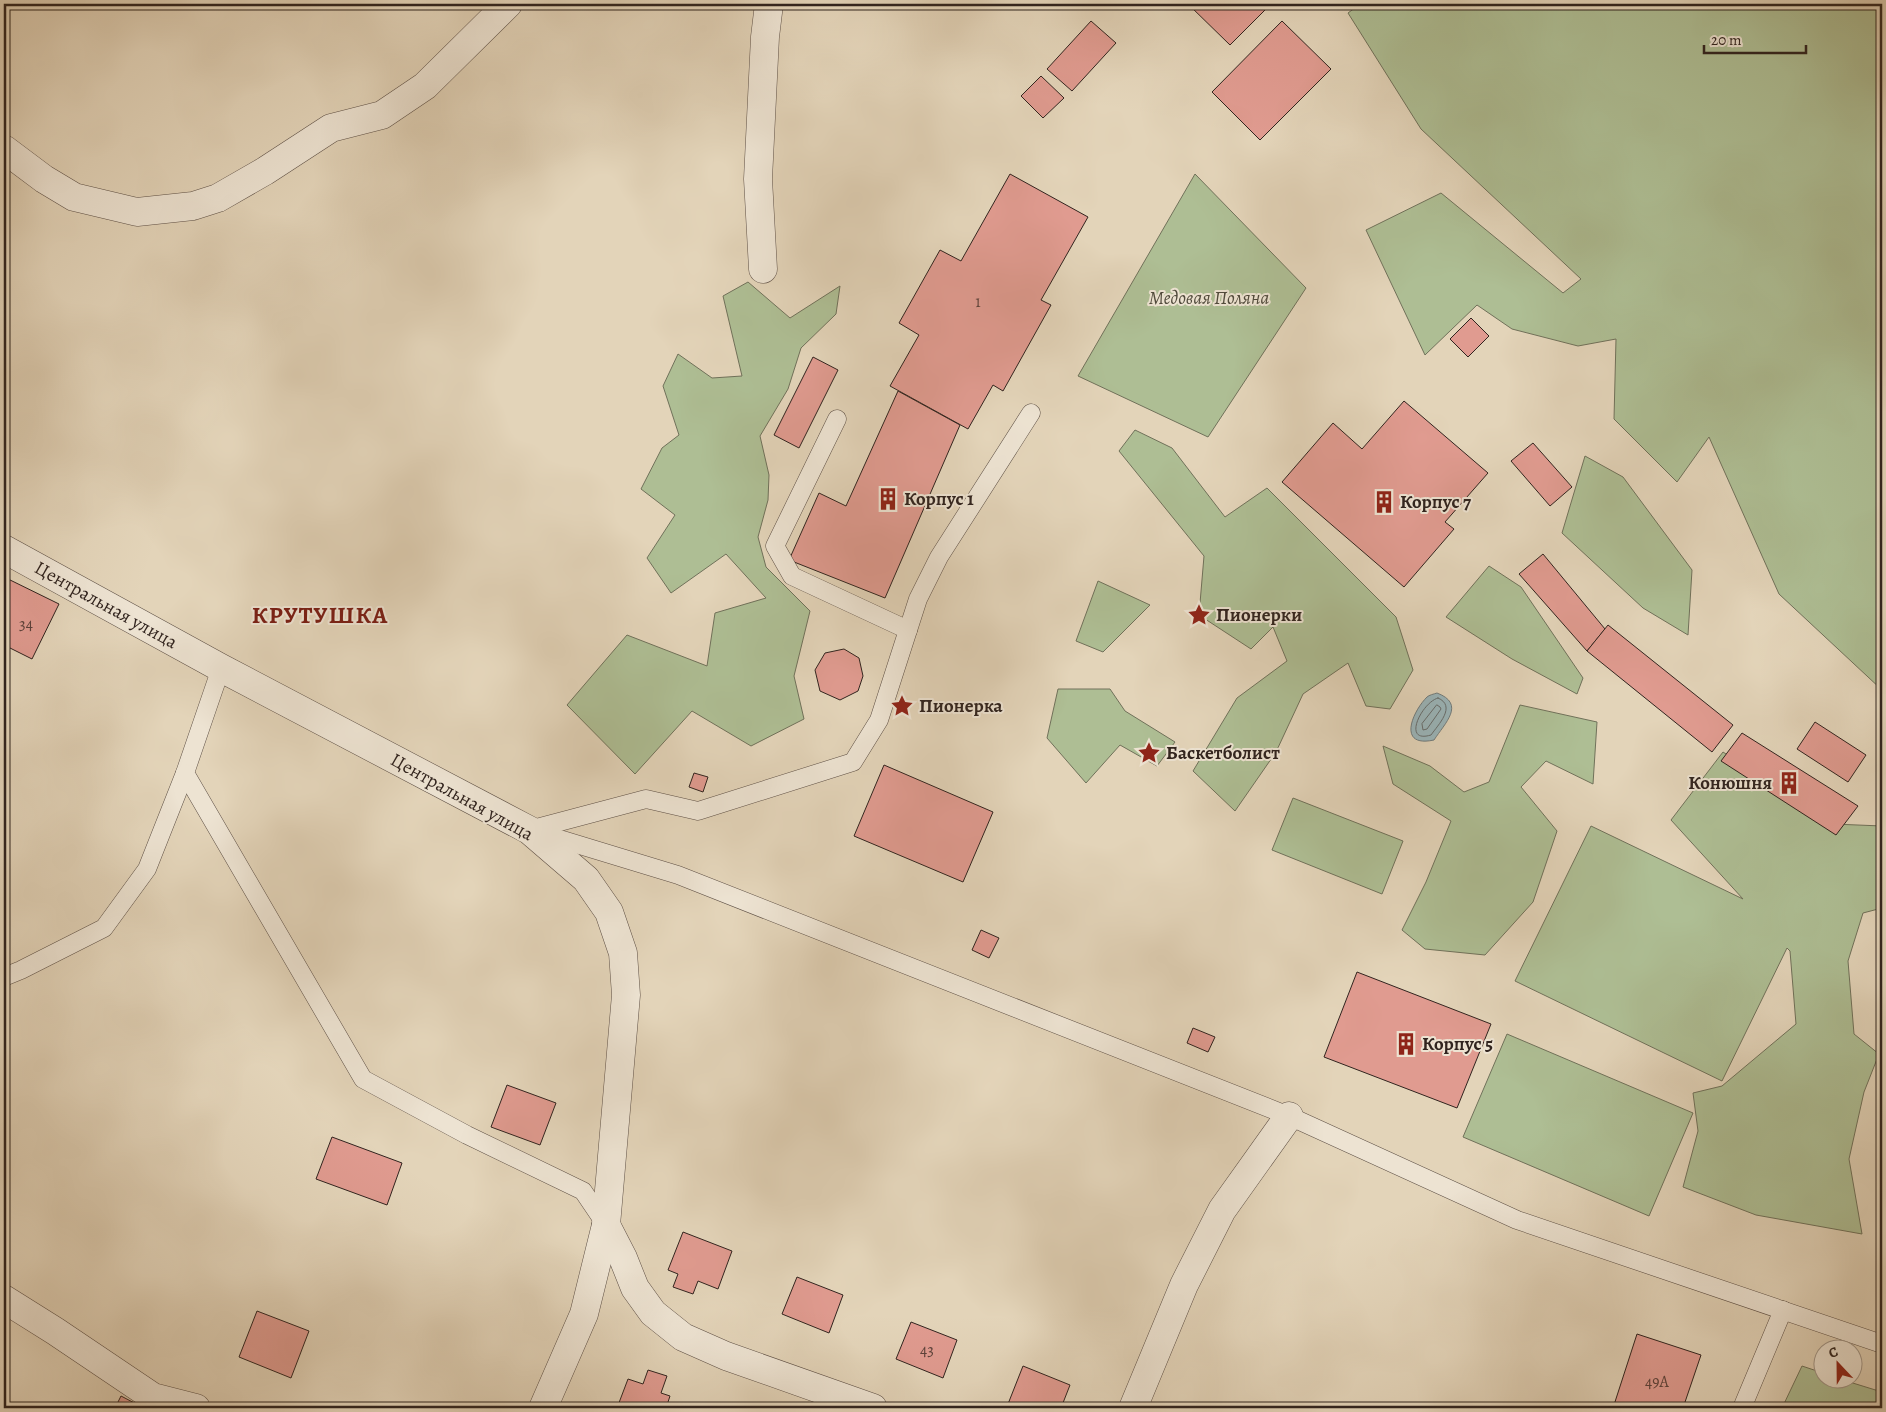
<svg xmlns="http://www.w3.org/2000/svg" width="1886" height="1412" viewBox="0 0 1886 1412" font-family="Alegreya,serif">
  <style>
    .green { fill: #aebe94; stroke: #70715a }
    .water { fill: #9ab5ba; stroke: #707b7c }
    .lines { fill: none; stroke-linecap: round; stroke-linejoin: round }
    .shore { stroke: #666c6c; stroke-width: 1 }
    .building { fill: #e09b90; stroke: #31241f }
    .lane-casing { stroke: #5e5046; stroke-width: 19 }
    .street-casing { stroke: #5e5046; stroke-width: 29 }
    .lane { stroke: #ede3d2; stroke-width: 18 }
    .street { stroke: #ede3d2; stroke-width: 28 }
    .labels { text-anchor: middle; dominant-baseline: central; stroke-width: 4; stroke-linejoin: round; paint-order: stroke }
    .number-label { font-size: 16px; fill: #5d423b }
    .park-label { font-size: 19px; font-style: italic; fill: #504a3c; stroke: #ede3d2 }
    .poi-label { font-size: 19px; font-weight: bold; fill: #31241f; stroke: #ede3d2; text-anchor: start }
    .street-label { font-size: 19px; fill: #31241f; stroke: #ede3d2 }
    .district-label { font-size: 24px; font-weight: bold; letter-spacing: 1px; fill: #7a1f14; stroke: #ede3d2 }
  </style>
  <rect width="100%" height="100%" fill="#e3d4b9"/>
  <filter id="stains"><feTurbulence type="fractalNoise" baseFrequency=".004" numOctaves="4"/><feColorMatrix values="0 0 0 0 .2 0 0 0 0 .09 0 0 0 0 .02 0 0 0 .5 -.17"/></filter>
  <radialGradient id="worn" r=".72"><stop offset=".6" stop-color="#630" stop-opacity="0"/><stop offset="1" stop-color="#630" stop-opacity=".3"/></radialGradient>
  <!-- green -->
  <g class="green">
    <path d="M1360 4H1882V690L1779 594 1709 437 1677 482 1614 419 1616 339 1578 346 1512 329 1477 305 1425 355 1366 230 1441 193 1563 293 1581 279 1421 129 1348 13Z"/>
    <path d="M1195 174 1306 288 1208 437 1078 376Z"/>
    <path d="M748 282 790 318 840 286 836 314 801 348 788 389 760 436 769 475 768 500 758 537 766 567 810 611 794 676 804 719 751 746 692 711 635 774 567 705 627 635 707 666 715 613 766 598 726 554 671 593 647 558 675 515 641 489 662 448 679 435 663 386 678 354 712 378 742 376 723 296Z"/>
    <path d="M1135 430 1172 448 1225 517 1267 488 1396 617 1413 670 1390 709 1366 706 1348 663 1303 694 1276 752 1235 811 1193 771 1237 698 1287 661 1273 627 1251 649 1199 615 1204 556 1119 451Z"/>
    <path d="M1585 456 1623 477 1692 570 1688 635 1643 608 1562 533Z"/>
    <path d="M1489 566 1521 587 1583 678 1577 694 1512 659 1446 617Z"/>
    <path d="M1098 581 1150 605 1103 652 1076 641Z"/>
    <path d="M1058 689H1110L1125 711 1175 742 1157 766 1120 745 1086 783 1047 738Z"/>
    <path d="M1520 705 1597 722 1593 784 1546 761 1521 787 1557 831 1533 902 1485 955 1425 949 1402 930 1426 882 1451 821 1393 784 1383 746 1430 766 1464 792 1489 782Z"/>
    <path d="M1723 752 1833 824 1882 826V908L1863 913 1848 961 1854 1034 1879 1054 1864 1092 1849 1159 1862 1234 1756 1215 1683 1187 1698 1131 1693 1093 1722 1086 1796 1024 1790 951 1787 948 1722 1081 1515 981 1591 826 1743 899 1671 820Z"/>
    <path d="M1293 798 1403 841 1382 894 1272 850Z"/>
    <path d="M1507 1034 1693 1113 1649 1216 1463 1137Z"/>
    <path d="M1802 1366 1823 1373 1824 1380H1843L1882 1392V1408H1782Z"/>
  </g>
  <!-- water -->
  <path class="water" d="M1437 693C1466 704 1445 723 1434 740 1397 748 1412 712 1427 697 1429 695 1434 694 1437 693Z"/>
  <g class="lines">
    <!-- shore -->
    <g class="shore">
      <path d="M1438 698C1457 706 1438 725 1431 735 1401 744 1422 702 1438 698Z"/>
      <path d="M1437 705 1440 707 1441 709 1427 729 1423 730 1422 724Z"/>
    </g>
  </g>
  <!-- building -->
  <g class="building">
    <path d="M1188 4H1271L1230 45Z"/>
    <path d="M1091 21 1116 43 1072 91 1047 69Z"/>
    <path d="M1282 21 1331 69 1260 140 1212 92Z"/>
    <path d="M1041 76 1064 98 1043 118 1021 96Z"/>
    <path d="M1010 174 1088 217 1041 300 1051 305 1003 391 993 385 968 429 890 386 919 335 899 323 940 250 961 261Z"/>
    <path d="M1471 318 1489 336 1468 357 1450 339Z"/>
    <path d="M813 357 838 370 799 448 774 435Z"/>
    <path d="M898 391 960 425 885 598 789 560 819 493 846 506Z"/>
    <path d="M1404 401 1488 473 1445 522 1454 529 1404 587 1282 482 1333 423 1362 449Z"/>
    <path d="M1533 443 1572 487 1550 506 1511 461Z"/>
    <path d="M1543 554 1605 629 1587 651 1519 574Z"/>
    <path d="M4 577 59 604 32 659 4 645Z"/>
    <path d="M1608 625 1733 725 1712 752 1587 651Z"/>
    <path d="M844 649 859 658 863 676 858 691 840 700 820 691 815 670 825 653Z"/>
    <path d="M1815 722 1866 755 1848 782 1797 749Z"/>
    <path d="M1742 733 1858 806 1836 835 1721 761Z"/>
    <path d="M884 765 993 812 963 882 854 836Z"/>
    <path d="M694 773 708 777 703 792 689 787Z"/>
    <path d="M981 930 999 938 989 958 972 950Z"/>
    <path d="M1357 972 1491 1024 1457 1108 1324 1057Z"/>
    <path d="M1193 1028 1215 1037 1208 1052 1187 1043Z"/>
    <path d="M507 1085 556 1103 540 1145 491 1127Z"/>
    <path d="M332 1137 402 1163 387 1205 316 1179Z"/>
    <path d="M683 1232 732 1251 718 1289 698 1281 693 1294 673 1287 678 1274 668 1270Z"/>
    <path d="M797 1277 843 1295 829 1333 782 1314Z"/>
    <path d="M257 1311 309 1331 291 1378 239 1357Z"/>
    <path d="M911 1322 957 1340 943 1378 896 1359Z"/>
    <path d="M1637 1334 1701 1355 1683 1408H1613Z"/>
    <path d="M1023 1366 1070 1385 1061 1408H1020L1008 1404Z"/>
    <path d="M648 1370 667 1376 661 1393 670 1396 666 1408H617L628 1379 643 1384Z"/>
    <path d="M121 1396 144 1408H115Z"/>
  </g>
  <g class="lines">
    <defs>
      <g id="lane">
        <path d="M837 419 775 546 792 576 908 630"/>
        <path d="M221 668 185 773 363 1079 467 1135 583 1191 606 1225"/>
        <path d="M529 830 646 799 698 811 853 762 879 720 918 599 939 557 1031 413"/>
        <path d="M540 833 678 875 1289 1116 1517 1220 1882 1344"/>
        <path d="M4 977 21 970 104 928 147 869 185 773"/>
        <path d="M1742 1408 1783 1310"/>
      </g>
      <g id="street">
        <path d="M4 149 44 179 74 197 137 212 193 206 218 198 265 171 331 128 382 115 425 86 508 4"/>
        <path d="M763 269 758 179 765 37 769 4"/>
        <path d="M4 549 221 668 529 830 586 879 609 912 623 953 626 995 606 1225 584 1314 543 1408"/>
        <path d="M606 1225 623 1258 635 1288 653 1313 683 1337 726 1356 873 1408"/>
        <path d="M4 1299 55 1331 153 1397 196 1408"/>
        <path d="M1133 1408 1184 1285 1222 1210 1289 1116"/>
      </g>
    </defs>
    <!-- lane casing -->
    <use href="#lane" class="lane-casing"/>
    <!-- street casing -->
    <use href="#street" class="street-casing"/>
    <!-- lane -->
    <use href="#lane" class="lane"/>
    <!-- street -->
    <use href="#street" class="street"/>
  </g>
  <!-- icons -->
  <defs>
    <symbol id="building-bare" viewBox="-9 -9 18 18"><path d="M-4-6H4V6H1V3H-1V6H-4ZM-2.5-4.3h1.7v1.8h-1.7ZM.8-4.3h1.7v1.8H.8ZM-2.5-1h1.7V.8h-1.7ZM.8-1h1.7V.8H.8Z" fill="#8f2418" stroke="#ede3d2" stroke-width="2.5" paint-order="stroke"/></symbol>
    <symbol id="sight-bare" viewBox="-9 -9 18 18"><path d="M0-6L1.8-2.2L6-1.7L2.9 1.2L3.7 5.4L0 3.3L-3.7 5.4L-2.9 1.2L-6-1.7L-1.8-2.2Z" fill="#8f2418" stroke="#ede3d2" stroke-width="2.5" paint-order="stroke"/></symbol>
  </defs>
  <g fill-rule="evenodd">
    <use href="#building-bare" x="872" y="483" width="32" height="32"/>
    <use href="#building-bare" x="1368" y="486" width="32" height="32"/>
    <use href="#sight-bare" x="1183" y="599" width="32" height="32"/>
    <use href="#sight-bare" x="886" y="690" width="32" height="32"/>
    <use href="#sight-bare" x="1133" y="737" width="32" height="32"/>
    <use href="#building-bare" x="1773" y="767" width="32" height="32"/>
    <use href="#building-bare" x="1390" y="1028" width="32" height="32"/>
  </g>
  <g class="labels">
    <!-- number labels -->
    <g class="number-label">
      <text x="978" y="302">1</text>
      <text x="26" y="624">34</text>
      <text x="927" y="1350">43</text>
      <text x="1657" y="1382">49А</text>
    </g>
    <!-- park labels -->
    <g class="park-label">
      <text x="1209" y="298">Медовая Поляна</text>
    </g>
    <!-- poi labels -->
    <g class="poi-label">
      <text x="904" y="499">Корпус 1</text>
      <text x="1400" y="502">Корпус 7</text>
      <text x="1216" y="615">Пионерки</text>
      <text x="919" y="706">Пионерка</text>
      <text x="1166" y="753">Баскетболист</text>
      <text x="1772" y="783" text-anchor="end">Конюшня</text>
      <text x="1422" y="1044">Корпус 5</text>
    </g>
    <!-- street labels -->
    <g class="street-label">
      <text transform="translate(106 605) rotate(29)">Центральная улица</text>
      <text transform="translate(462 797) rotate(29)">Центральная улица</text>
    </g>
    <!-- district labels -->
    <g class="district-label">
      <text x="320" y="615">КРУТУШКА</text>
    </g>
  </g>
  <!-- margin -->
  <rect width="1886" height="1412" fill="none" stroke="#e3d4b9" stroke-width="20"/>
  <rect x="5" y="5" width="1876" height="1402" fill="none" stroke="#31241f" stroke-width="2.5"/>
  <rect x="10" y="10" width="1866" height="1392" fill="none" stroke="#31241f"/>
  <!-- north arrow -->
  <g transform="translate(1838 1364) rotate(338)"><circle r="24" fill="#ede3d2" stroke="#a2978a"/>
  <path d="M0-4L9 19L0 12L-9 19Z" fill="#8f2418"/>
  <text y="-8" font-size="14" font-weight="bold" text-anchor="middle" fill="#31241f">С</text>
  </g>
  <!-- scale -->
  <path d="M1704 45v8h102v-8" fill="none" stroke="#31241f" stroke-width="2.5"/>
  <text x="1711" y="45" font-size="15" fill="#31241f" stroke="#ede3d2" stroke-width="4" paint-order="stroke">20 m</text>
  <rect width="100%" height="100%" filter="url(#stains)"/>
  <rect width="100%" height="100%" fill="url(#worn)"/>
</svg>
